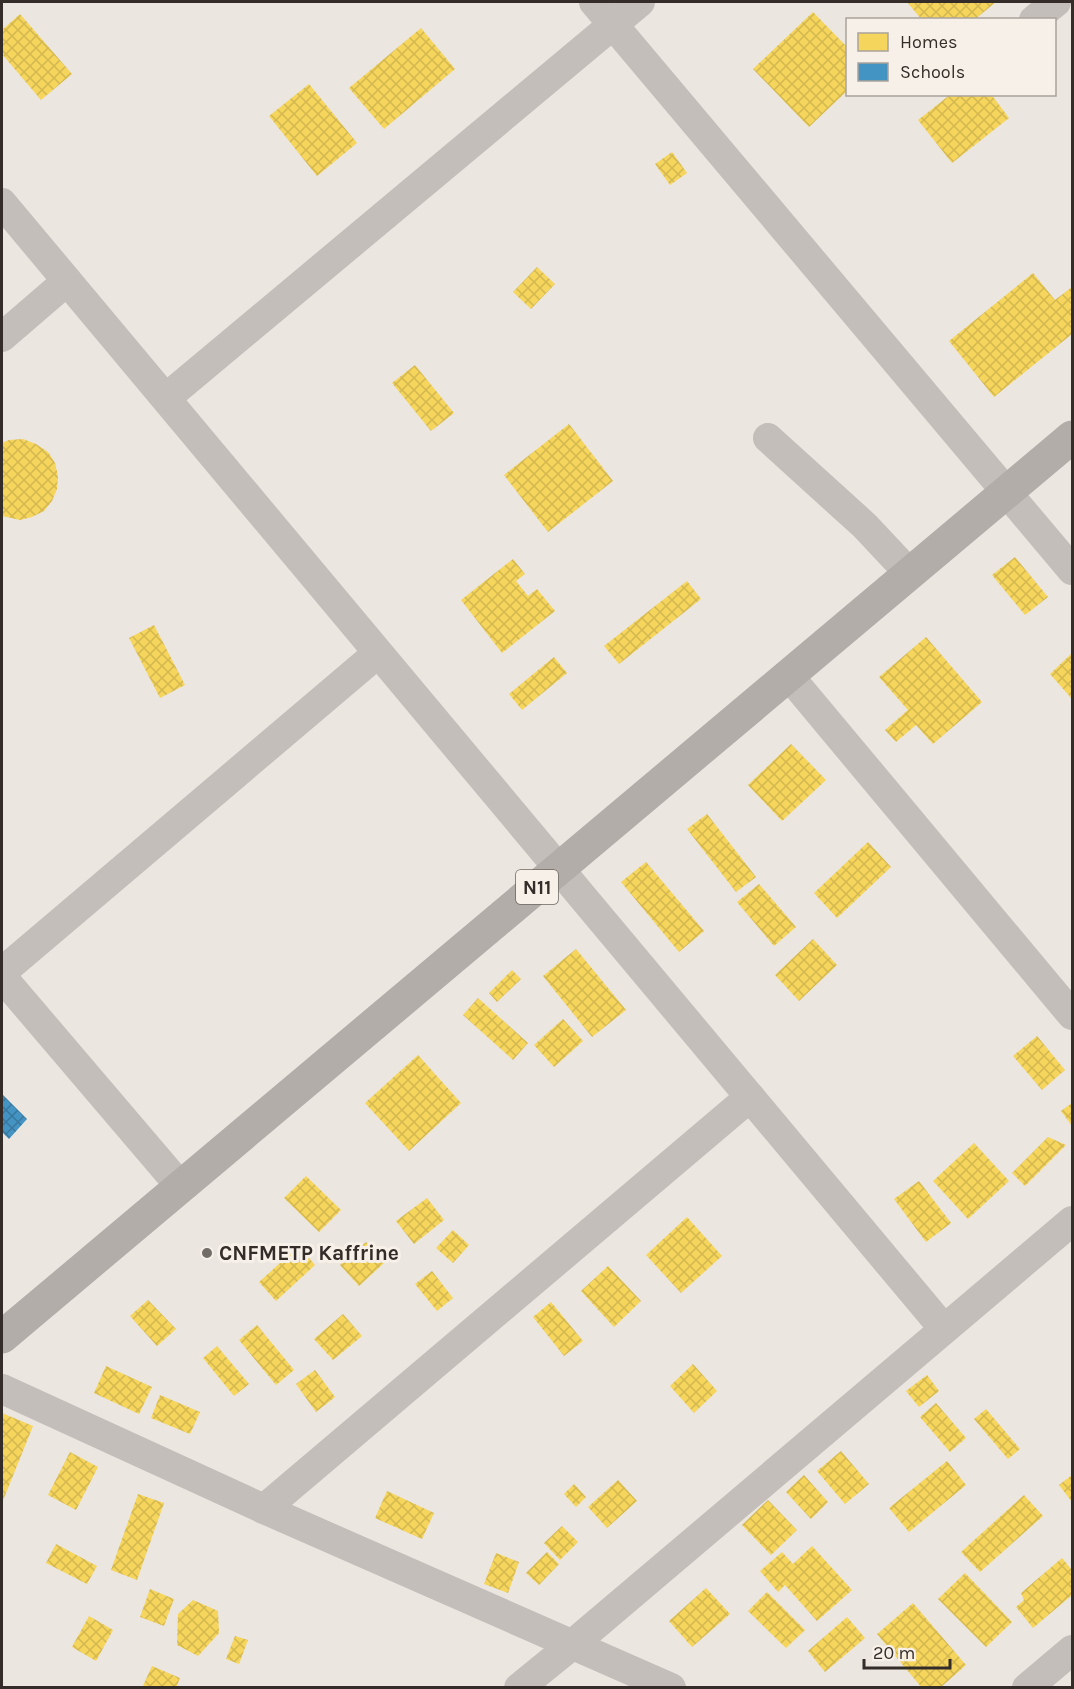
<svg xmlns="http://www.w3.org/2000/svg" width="1074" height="1689" viewBox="0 0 1074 1689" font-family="Karla,sans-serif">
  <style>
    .homes { fill: url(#homes-cross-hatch) }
    .schools { fill: url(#schools-cross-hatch) }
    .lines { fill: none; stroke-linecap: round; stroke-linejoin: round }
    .minor { stroke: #c3beb9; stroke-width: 30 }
    .major { stroke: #b2ada9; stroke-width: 33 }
    .poi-dot { fill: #736d68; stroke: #f7f0e8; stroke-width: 2 }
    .labels { text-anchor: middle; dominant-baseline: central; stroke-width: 6; stroke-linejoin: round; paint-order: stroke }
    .shield { fill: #f7f0e8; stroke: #6e6762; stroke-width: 1.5 }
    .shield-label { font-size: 20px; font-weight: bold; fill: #332c28 }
    .poi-label { font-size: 21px; font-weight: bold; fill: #332c28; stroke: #f7f0e8; text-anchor: start }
  </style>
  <defs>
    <pattern id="homes-cross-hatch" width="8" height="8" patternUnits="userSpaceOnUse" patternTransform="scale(1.5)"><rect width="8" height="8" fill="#f6d55c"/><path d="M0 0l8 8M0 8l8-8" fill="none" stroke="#d3b750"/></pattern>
    <pattern id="schools-cross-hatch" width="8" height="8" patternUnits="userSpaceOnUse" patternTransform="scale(1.5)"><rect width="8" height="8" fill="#4393c3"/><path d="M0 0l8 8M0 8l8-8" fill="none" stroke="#39789e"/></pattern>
  </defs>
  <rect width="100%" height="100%" fill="#ebe6e0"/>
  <!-- homes -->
  <g class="homes">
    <path d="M907 2H996L974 20H922Z"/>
    <path d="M813 12 848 48V90L809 127 753 69Z"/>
    <path d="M20 14 72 74 41 100 2 54V30Z"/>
    <path d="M421 28 455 69 384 129 349 88Z"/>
    <path d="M309 84 357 143 317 176 269 116Z"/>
    <path d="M951 94H991L1009 118 952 163 918 120Z"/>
    <path d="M672 152 687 173 670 185 655 164Z"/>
    <path d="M537 267 555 284 531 309 513 292Z"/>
    <path d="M1033 273 1055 300 1072 287V334L994 397 949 341Z"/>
    <path d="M415 365 454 413 431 431 392 383Z"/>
    <path d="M569 424 613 481 548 532 504 475Z"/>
    <path d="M23 439 36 444 48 452 55 463 58 476 57 489 52 501 44 511 32 517 20 520 2 516V443L9 440Z"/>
    <path d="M1015 557 1048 597 1025 615 992 575Z"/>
    <path d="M513 559 525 574 516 581 528 596 537 589 555 611 502 653 461 600Z"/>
    <path d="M687 581 701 599 619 664 604 646Z"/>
    <path d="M154 625 185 685 160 698 129 638Z"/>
    <path d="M926 637 982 702 933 744 916 725 896 742 885 730 908 710 879 677Z"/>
    <path d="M1072 653V699L1050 674Z"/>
    <path d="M554 657 567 673 522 710 509 694Z"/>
    <path d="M791 744 826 780 782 821 748 785Z"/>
    <path d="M707 814 756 877 736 892 687 829Z"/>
    <path d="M868 842 891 867 837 918 814 893Z"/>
    <path d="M646 862 704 931 679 952 621 882Z"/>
    <path d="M759 884 796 927 774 946 737 902Z"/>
    <path d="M813 939 837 965 799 1001 775 975Z"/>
    <path d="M576 949 626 1010 592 1037 543 976Z"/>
    <path d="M512 970 521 979 497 1002 489 993Z"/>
    <path d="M478 998 528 1043 513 1060 463 1015Z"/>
    <path d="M563 1019 583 1041 554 1067 534 1045Z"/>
    <path d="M1037 1036 1065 1070 1042 1090 1013 1056Z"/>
    <path d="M418 1055 461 1103 409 1151 365 1103Z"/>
    <path d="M1072 1103V1126L1061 1111Z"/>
    <path d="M1048 1137 1066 1145 1025 1186 1012 1173Z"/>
    <path d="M974 1143 1009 1181 968 1219 933 1181Z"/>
    <path d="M306 1176 341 1210 319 1232 284 1198Z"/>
    <path d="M919 1181 951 1223 926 1242 894 1199Z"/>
    <path d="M427 1198 444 1220 414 1244 396 1221Z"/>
    <path d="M687 1217 722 1256 681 1293 646 1255Z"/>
    <path d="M453 1230 469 1245 453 1263 436 1248Z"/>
    <path d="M366 1242 384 1263 359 1286 340 1265Z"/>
    <path d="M299 1246 315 1265 276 1301 259 1282Z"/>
    <path d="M608 1266 641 1301 614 1327 581 1291Z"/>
    <path d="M432 1271 453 1298 437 1311 415 1284Z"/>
    <path d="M148 1300 176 1329 157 1346 130 1316Z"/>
    <path d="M551 1302 583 1341 564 1356 533 1317Z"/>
    <path d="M343 1314 362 1336 333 1360 314 1339Z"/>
    <path d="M257 1325 294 1370 276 1385 239 1340Z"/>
    <path d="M217 1346 249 1384 234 1396 203 1358Z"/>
    <path d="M693 1364 717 1391 694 1413 670 1386Z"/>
    <path d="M106 1366 152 1387 139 1414 94 1393Z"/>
    <path d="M315 1370 335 1397 316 1412 296 1384Z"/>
    <path d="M927 1375 939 1391 919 1407 906 1391Z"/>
    <path d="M160 1395 200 1412 190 1434 151 1418Z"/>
    <path d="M936 1403 966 1438 950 1452 920 1417Z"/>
    <path d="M986 1409 1020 1449 1008 1459 974 1419Z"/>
    <path d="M2 1413 33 1426 2 1503Z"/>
    <path d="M841 1451 869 1484 845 1504 817 1471Z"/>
    <path d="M70 1452 98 1467 76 1510 48 1495Z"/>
    <path d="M947 1461 966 1485 909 1532 889 1508Z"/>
    <path d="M804 1475 828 1502 811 1519 786 1492Z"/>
    <path d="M1072 1475V1502L1059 1485Z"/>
    <path d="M618 1480 637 1501 607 1528 588 1507Z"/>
    <path d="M574 1484 586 1497 576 1507 564 1494Z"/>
    <path d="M387 1491 434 1513 422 1539 375 1518Z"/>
    <path d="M138 1494 164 1503 137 1580 111 1570Z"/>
    <path d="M1024 1495 1043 1516 980 1572 961 1552Z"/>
    <path d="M768 1500 797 1530 771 1555 742 1525Z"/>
    <path d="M562 1526 578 1542 560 1560 544 1543Z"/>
    <path d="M56 1544 97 1566 87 1584 46 1563Z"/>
    <path d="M812 1546 852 1590 817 1621 785 1585 778 1592 760 1571 782 1552 793 1564Z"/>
    <path d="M547 1552 559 1564 539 1585 526 1573Z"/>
    <path d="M496 1553 519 1562 508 1593 484 1584Z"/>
    <path d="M1062 1558 1072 1570V1595L1033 1628 1016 1607 1024 1600 1021 1593Z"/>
    <path d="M965 1573 1012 1622 986 1647 938 1599Z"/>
    <path d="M706 1588 730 1614 692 1647 669 1621Z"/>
    <path d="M150 1589 174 1599 164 1626 140 1617Z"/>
    <path d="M767 1592 805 1630 786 1648 748 1611Z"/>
    <path d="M193 1600 218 1611 219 1633 198 1656 177 1645 178 1614Z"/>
    <path d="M913 1603 966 1665 940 1688H922L877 1634Z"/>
    <path d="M89 1616 113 1630 96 1661 72 1647Z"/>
    <path d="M847 1617 865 1638 825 1672 808 1651Z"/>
    <path d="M235 1636 248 1640 239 1664 226 1659Z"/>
    <path d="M152 1666 180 1678 176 1688H142Z"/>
  </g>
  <!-- schools -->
  <path class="schools" d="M2 1094 27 1119 9 1139 2 1132Z"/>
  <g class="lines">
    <!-- minor -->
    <g class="minor">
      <path d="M594 2 1072 570"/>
      <path d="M1034 20 1056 2"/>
      <path d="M2 203 944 1329"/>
      <path d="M2 337 67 281"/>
      <path d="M166 398 640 2"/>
      <path d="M768 438 865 526 910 574"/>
      <path d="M789 676 1072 1015"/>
      <path d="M2 972 378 653"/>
      <path d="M2 977 181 1187"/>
      <path d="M2 1389 264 1509 671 1688"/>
      <path d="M264 1509 750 1097"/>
      <path d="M519 1688 573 1644 1072 1221"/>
      <path d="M1027 1688 1072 1650"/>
    </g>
    <!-- major -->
    <path class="major" d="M2 1337 1072 437"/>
  </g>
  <!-- markers -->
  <circle class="poi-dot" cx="207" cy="1253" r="6"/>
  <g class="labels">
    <!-- shield labels -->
    <rect class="shield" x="516" y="870" width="42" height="34" rx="4.5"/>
    <g class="shield-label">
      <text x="537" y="887">N11</text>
    </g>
    <!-- poi labels -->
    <g class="poi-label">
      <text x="219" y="1253">CNFMETP Kaffrine</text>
    </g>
  </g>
  <!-- border -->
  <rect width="1074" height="1689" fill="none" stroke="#332c28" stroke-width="6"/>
  <!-- legend -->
  <rect x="846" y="18" width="210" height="78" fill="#f7f0e8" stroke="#a9a29b" stroke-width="1.5"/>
  <rect x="858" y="33" width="30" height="18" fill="#f6d55c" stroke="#a9a29b" stroke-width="1.5"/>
  <text x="900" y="48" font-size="18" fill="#332c28">Homes</text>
  <rect x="858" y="63" width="30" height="18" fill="#4393c3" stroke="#a9a29b" stroke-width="1.5"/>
  <text x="900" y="78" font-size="18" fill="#332c28">Schools</text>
  <!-- scale -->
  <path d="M864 1659v9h86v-9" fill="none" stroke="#332c28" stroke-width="3"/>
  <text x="873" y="1659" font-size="18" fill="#332c28" stroke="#f7f0e8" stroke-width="4.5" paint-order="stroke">20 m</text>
</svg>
